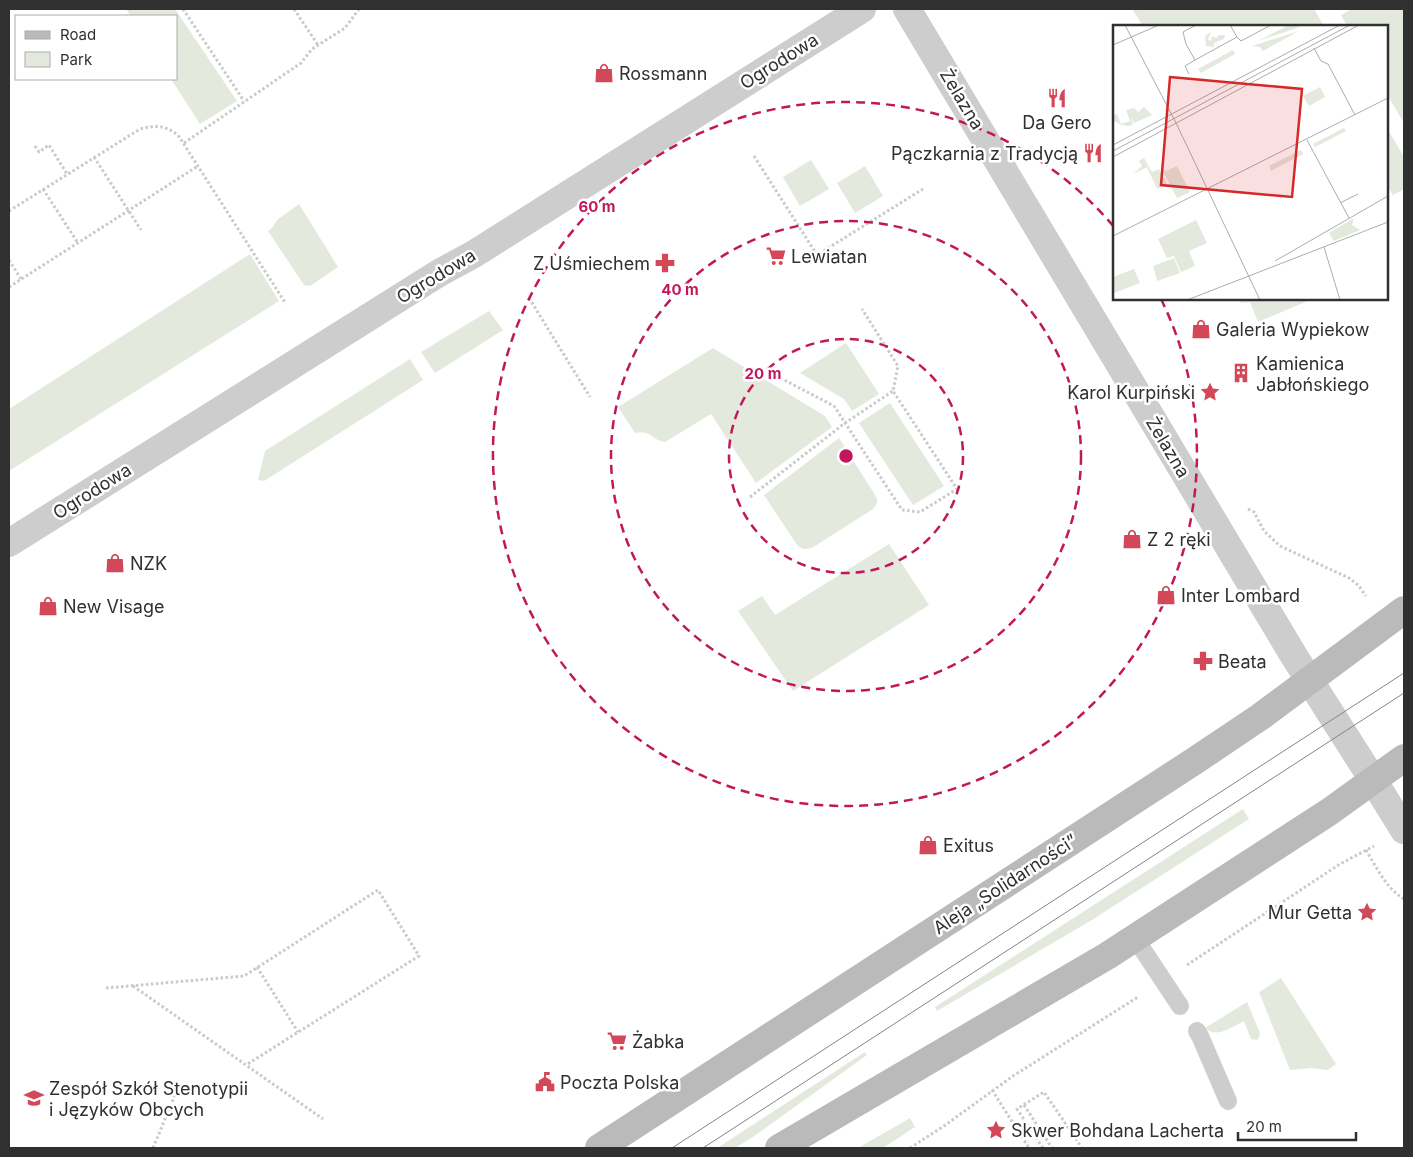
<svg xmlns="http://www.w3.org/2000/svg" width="1413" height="1157" viewBox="0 0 1413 1157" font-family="Inter,sans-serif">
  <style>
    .green { fill: #e4e9dd }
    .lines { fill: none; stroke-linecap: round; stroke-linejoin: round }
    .path { stroke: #cacaca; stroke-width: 3; stroke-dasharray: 2.5 2.5; stroke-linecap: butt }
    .service { stroke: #cdcdcd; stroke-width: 18 }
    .minor { stroke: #cdcdcd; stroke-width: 28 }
    .tertiary { stroke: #cdcdcd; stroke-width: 28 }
    .secondary { stroke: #bababa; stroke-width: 28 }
    .tram { stroke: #858585; stroke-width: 1 }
    .ring { fill: none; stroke: #c2185b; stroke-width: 2.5; stroke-dasharray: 9 6 }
    .labels { text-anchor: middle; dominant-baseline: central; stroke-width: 5; stroke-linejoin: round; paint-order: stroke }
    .street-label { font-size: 18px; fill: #303030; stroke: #fff }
    .poi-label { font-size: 18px; fill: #303030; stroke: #fff; text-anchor: start }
    .inset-road { fill: none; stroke: #acacac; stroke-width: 1 }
    .view { fill: #d62828; fill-opacity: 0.15; stroke: #d62828; stroke-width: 2.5 }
    .inset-edge { fill: none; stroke: #303030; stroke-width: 2.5 }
    .centre { fill: #c2185b; stroke: #fff; stroke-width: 2.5 }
    .ring-label { font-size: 15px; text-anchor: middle; font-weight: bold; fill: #c2185b; stroke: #fff; stroke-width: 5; stroke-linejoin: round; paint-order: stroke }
  </style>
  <rect width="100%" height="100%" fill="#fff"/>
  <!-- green -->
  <g class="green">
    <path d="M126 9H175L237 101 200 124 171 79H176V16H131Z"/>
    <path d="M1132 9H1314L1324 26H1143Z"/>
    <path d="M1352 9H1404V123L1387 94V26H1347L1341 15Z"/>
    <path d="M1387 128 1404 157V189L1393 195 1387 185Z"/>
    <path d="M811 160 829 189 800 206 783 177Z"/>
    <path d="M865 166 883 196 855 213 837 183Z"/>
    <path d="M299 204 338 267 310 286 304 285 268 231 272 228 277 220Z"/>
    <path d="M250 254 279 301 9 471V409Z"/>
    <path d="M1238 299H1309L1310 300 1258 322 1250 302 1241 303Z"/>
    <path d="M489 311 503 330 435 373 421 352Z"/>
    <path d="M846 343 879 394 852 411 844 399 800 373Z"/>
    <path d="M713 348 825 416 832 427 756 483 711 414 665 442C651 440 651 429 635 433L618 407Z"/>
    <path d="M410 359 423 380 264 481 258 480 265 451Z"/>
    <path d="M890 403 944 486 913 505 859 423Z"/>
    <path d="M839 438 875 495C879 501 877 504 873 509L815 546C808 550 802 550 797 545L764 495Z"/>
    <path d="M889 544 929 605 793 691 738 611 762 596 775 615Z"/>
    <path d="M1243 809 1249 819 1092 920 937 1011 935 1007Z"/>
    <path d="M1281 978 1336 1064 1328 1070 1311 1068 1290 1070 1259 992Z"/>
    <path d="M1247 1002 1260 1033 1259 1038 1257 1040 1251 1039 1244 1021C1232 1027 1216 1039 1205 1028Z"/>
    <path d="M865 1052 867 1055 750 1139 735 1148H717Z"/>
    <path d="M910 1118 915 1127 883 1148H858Z"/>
  </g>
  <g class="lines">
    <!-- path -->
    <g class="path">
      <path d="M183 9 244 101"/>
      <path d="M294 9 318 45"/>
      <path d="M184 143 301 63 312 49 345 28 359 9"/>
      <path d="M35 146 39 152 49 145 67 174"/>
      <path d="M754 156 817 255 923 189"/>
      <path d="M94 157 141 230"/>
      <path d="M43 189 78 243"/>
      <path d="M9 211 140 129C157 125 164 125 178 135L286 304"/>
      <path d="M9 260 21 279"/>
      <path d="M9 287 198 166"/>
      <path d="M529 298 590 397"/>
      <path d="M767 371 834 406 902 510 920 512 957 489 893 391 898 366 862 309"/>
      <path d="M750 497 845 423 893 391"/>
      <path d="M1248 509 1254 512 1264 531 1280 546 1349 578 1358 585 1366 596"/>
      <path d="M1366 850C1377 868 1386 888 1404 899"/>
      <path d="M1187 965 1340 864 1374 846"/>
      <path d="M257 967 298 1032"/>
      <path d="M133 986 323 1119"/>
      <path d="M106 988 244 976 378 890 419 956 246 1065"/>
      <path d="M992 1090 1029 1148"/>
      <path d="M1024 1105 1052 1148"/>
      <path d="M153 1148 175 1095"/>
      <path d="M910 1148 944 1126 1013 1076 1138 997"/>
      <path d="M1043 1148 1017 1109 1044 1092 1082 1148"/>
    </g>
    <!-- service -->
    <g class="service">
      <path d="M1135 938 1180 1006"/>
      <path d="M1197 1031 1200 1036 1228 1101"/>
    </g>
    <!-- minor -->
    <g class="minor">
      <path d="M9 543 439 273 474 254 862 9"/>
      <path d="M1373 780 1404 830"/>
    </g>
    <!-- tertiary -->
    <path class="tertiary" d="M907 9 1294 656 1373 780"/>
    <!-- secondary -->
    <g class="secondary">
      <path d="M599 1148 1196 760 1260 717 1404 610"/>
      <path d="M779 1148 1107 956 1329 812 1404 758"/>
    </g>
    <!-- tram -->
    <g class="tram">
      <path d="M672 1148 1404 673"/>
      <path d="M703 1148 1404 693"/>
    </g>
  </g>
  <!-- distance rings -->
  <g class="ring">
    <circle cx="846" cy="456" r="117"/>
    <circle cx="846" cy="456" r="235"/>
    <path d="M1161 299A352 352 0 1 1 1114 227"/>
  </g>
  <!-- icons -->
  <defs>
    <symbol id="shop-bare" viewBox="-9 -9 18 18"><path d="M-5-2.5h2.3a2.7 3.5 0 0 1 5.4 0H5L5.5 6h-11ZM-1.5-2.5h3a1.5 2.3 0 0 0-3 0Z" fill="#d24858" stroke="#fff" stroke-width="2.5" paint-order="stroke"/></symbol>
    <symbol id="restaurant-bare" viewBox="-9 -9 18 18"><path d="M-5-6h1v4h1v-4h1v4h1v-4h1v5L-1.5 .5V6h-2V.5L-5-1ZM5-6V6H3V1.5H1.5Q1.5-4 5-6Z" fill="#d24858" stroke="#fff" stroke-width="2.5" paint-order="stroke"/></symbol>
    <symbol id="supermarket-bare" viewBox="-9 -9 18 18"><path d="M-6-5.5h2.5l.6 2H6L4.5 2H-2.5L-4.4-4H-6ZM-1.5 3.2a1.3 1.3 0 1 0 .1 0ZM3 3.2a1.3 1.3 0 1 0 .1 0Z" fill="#d24858" stroke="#fff" stroke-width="2.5" paint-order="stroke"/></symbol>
    <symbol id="pharmacy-bare" viewBox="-9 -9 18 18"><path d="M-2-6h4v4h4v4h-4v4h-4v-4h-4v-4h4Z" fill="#d24858" stroke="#fff" stroke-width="2.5" paint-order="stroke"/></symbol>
    <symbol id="building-bare" viewBox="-9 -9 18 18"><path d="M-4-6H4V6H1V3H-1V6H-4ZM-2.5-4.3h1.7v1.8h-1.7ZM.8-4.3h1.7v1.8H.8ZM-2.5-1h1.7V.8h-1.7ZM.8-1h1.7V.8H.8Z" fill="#d24858" stroke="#fff" stroke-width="2.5" paint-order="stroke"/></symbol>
    <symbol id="sight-bare" viewBox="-9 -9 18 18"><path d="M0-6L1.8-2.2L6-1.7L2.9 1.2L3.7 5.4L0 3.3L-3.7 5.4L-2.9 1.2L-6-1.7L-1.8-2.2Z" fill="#d24858" stroke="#fff" stroke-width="2.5" paint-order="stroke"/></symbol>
    <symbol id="civic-bare" viewBox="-9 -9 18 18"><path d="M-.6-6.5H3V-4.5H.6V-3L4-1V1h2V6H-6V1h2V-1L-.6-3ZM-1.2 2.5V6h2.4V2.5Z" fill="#d24858" stroke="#fff" stroke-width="2.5" paint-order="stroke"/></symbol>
    <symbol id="school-bare" viewBox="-9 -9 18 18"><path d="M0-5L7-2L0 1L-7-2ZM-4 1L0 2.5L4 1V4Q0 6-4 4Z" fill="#d24858" stroke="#fff" stroke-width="2.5" paint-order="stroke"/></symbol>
  </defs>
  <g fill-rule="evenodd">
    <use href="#shop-bare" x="590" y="59" width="28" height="28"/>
    <use href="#restaurant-bare" x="1043" y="84" width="28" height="28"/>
    <use href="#restaurant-bare" x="1079" y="139" width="28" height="28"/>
    <use href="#supermarket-bare" x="762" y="242" width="28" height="28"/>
    <use href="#pharmacy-bare" x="651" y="249" width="28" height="28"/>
    <use href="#shop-bare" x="1187" y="315" width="28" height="28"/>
    <use href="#building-bare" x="1227" y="359" width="28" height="28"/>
    <use href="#sight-bare" x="1196" y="378" width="28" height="28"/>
    <use href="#shop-bare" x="1118" y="525" width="28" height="28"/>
    <use href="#shop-bare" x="101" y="549" width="28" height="28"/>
    <use href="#shop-bare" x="1152" y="581" width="28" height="28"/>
    <use href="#shop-bare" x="34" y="592" width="28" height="28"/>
    <use href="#pharmacy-bare" x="1189" y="647" width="28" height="28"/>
    <use href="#shop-bare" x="914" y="831" width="28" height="28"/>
    <use href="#sight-bare" x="1353" y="898" width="28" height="28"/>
    <use href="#supermarket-bare" x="603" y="1027" width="28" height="28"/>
    <use href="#civic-bare" x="531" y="1068" width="28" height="28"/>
    <use href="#school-bare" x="20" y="1084" width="28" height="28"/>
    <use href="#sight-bare" x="982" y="1116" width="28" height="28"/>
  </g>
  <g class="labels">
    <!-- street labels -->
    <g class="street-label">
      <text transform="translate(779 61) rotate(-32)">Ogrodowa</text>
      <text transform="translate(962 99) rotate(59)">Żelazna</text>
      <text transform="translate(436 276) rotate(-31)">Ogrodowa</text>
      <text transform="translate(1168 447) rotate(59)">Żelazna</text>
      <text transform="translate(92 491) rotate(-32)">Ogrodowa</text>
      <text transform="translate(1005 884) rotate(-33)">Aleja „Solidarności”</text>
    </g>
    <!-- poi labels -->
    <g class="poi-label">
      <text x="619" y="73">Rossmann</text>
      <text x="1057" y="122" text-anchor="middle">Da Gero</text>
      <text x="1078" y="153" text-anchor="end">Pączkarnia z Tradycją</text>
      <text x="791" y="256">Lewiatan</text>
      <text x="650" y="263" text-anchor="end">Z Uśmiechem</text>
      <text x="1216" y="329">Galeria Wypiekow</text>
      <text x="1256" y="363">Kamienica<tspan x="1256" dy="21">Jabłońskiego</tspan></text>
      <text x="1195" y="392" text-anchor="end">Karol Kurpiński</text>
      <text x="1147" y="539">Z 2 ręki</text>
      <text x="130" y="563">NZK</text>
      <text x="1181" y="595">Inter Lombard</text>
      <text x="63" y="606">New Visage</text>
      <text x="1218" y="661">Beata</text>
      <text x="943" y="845">Exitus</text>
      <text x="1352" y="912" text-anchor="end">Mur Getta</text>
      <text x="632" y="1041">Żabka</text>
      <text x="560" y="1082">Poczta Polska</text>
      <text x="49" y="1088">Zespół Szkół Stenotypii<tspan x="49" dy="21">i Języków Obcych</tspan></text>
      <text x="1011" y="1130">Skwer Bohdana Lacherta</text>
    </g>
  </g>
  <!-- overview -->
  <g transform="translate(1113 25)">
    <rect width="275" height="275" fill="#fff"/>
    <path d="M176 0 187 2 145 16ZM186 6 150 26 147 22 139 21ZM98 7 95 15 98 16 99 11 103 13 106 10H112L111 14 101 18V22L93 21 92 11ZM120 25 122 29 88 48 85 44ZM207 62 212 72 196 81 190 71ZM31 82 39 90 21 98 17 90 20 99 16 101 8 100 1 96 0 90 4 89 8 99 17 96 13 85 21 83 25 87ZM231 103 233 106 202 122 200 119ZM188 125 190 129 158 146 156 141ZM31 133 39 147 46 144 54 159 44 164 34 142 20 149 29 141 26 136ZM64 141 77 167 64 173 48 143 53 146ZM241 193 239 200 247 205 221 216 216 208ZM83 195 94 218 76 226 82 241 68 247 61 231 54 233 45 214ZM61 233 67 248 44 256 40 241ZM21 244 27 258 1 268 0 252Z" fill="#e4e9dd"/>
    <path class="inset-road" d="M12 0 64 100 147 275M83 0 70 7 73 19 82 35 124 12 117 0M124 12 128 16 158 0M0 20 46 0M201 23 208 36 215 39 242 90M76 49 72 41 82 35M194 115 236 193M0 120 227 0M0 126 237 0M0 132 246 0M227 178 245 169M0 211 275 73M211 222 227 275M162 236 275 171M74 275 275 197"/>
    <path class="view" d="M57 52 189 64 179 172 48 160Z"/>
    <rect width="275" height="275" class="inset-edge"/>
  </g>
  <circle cx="846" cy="456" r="8" class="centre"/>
  <g class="ring-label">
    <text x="597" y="212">60 m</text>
    <text x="680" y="295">40 m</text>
    <text x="763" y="379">20 m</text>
  </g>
  <!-- border -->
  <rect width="1413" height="1157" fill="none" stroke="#303030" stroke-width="20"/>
  <!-- legend -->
  <rect x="15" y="15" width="162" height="65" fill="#ffffff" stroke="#acacac"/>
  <rect x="25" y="31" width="25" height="8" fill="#bababa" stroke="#acacac"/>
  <text x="60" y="40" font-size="15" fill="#303030">Road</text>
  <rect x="25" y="52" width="25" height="15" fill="#e4e9dd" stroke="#acacac"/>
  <text x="60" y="65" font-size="15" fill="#303030">Park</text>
  <!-- scale -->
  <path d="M1238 1132v8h118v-8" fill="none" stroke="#303030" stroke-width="2.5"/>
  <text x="1246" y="1132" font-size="15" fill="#303030" stroke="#ffffff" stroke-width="4" paint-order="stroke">20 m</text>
</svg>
